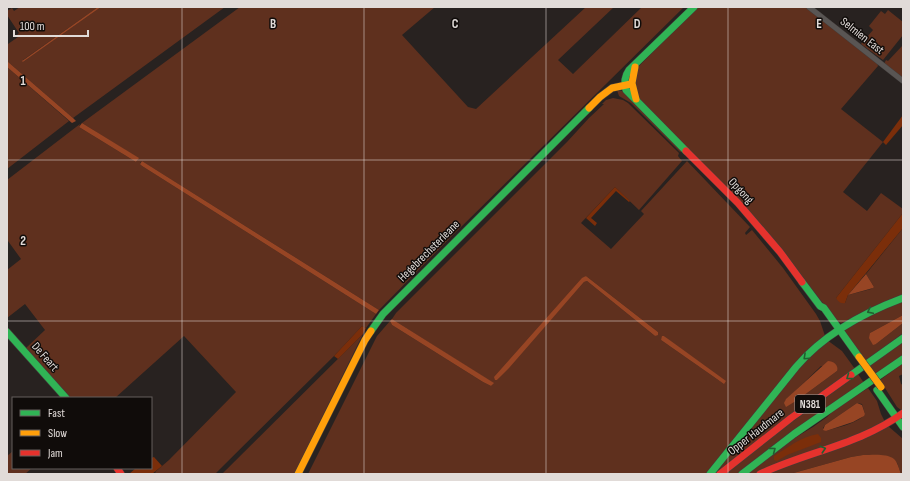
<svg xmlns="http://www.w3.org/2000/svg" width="910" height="481" viewBox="0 0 910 481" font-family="'Sofia Sans Condensed',sans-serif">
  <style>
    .green { fill: #5f301e; fill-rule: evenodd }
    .forest { fill: #7b2e0a }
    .water { fill: #974524 }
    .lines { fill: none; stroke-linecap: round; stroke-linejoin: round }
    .street-casing { stroke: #423d3b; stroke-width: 6 }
    .fast-casing { stroke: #423d3b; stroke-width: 8 }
    .slow-casing { stroke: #423d3b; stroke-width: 8 }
    .jam-casing { stroke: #423d3b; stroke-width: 8 }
    .street { stroke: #595553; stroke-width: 5 }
    .fast { stroke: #30b455; stroke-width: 7 }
    .slow { stroke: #ff9f0a; stroke-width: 7 }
    .jam { stroke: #e5322d; stroke-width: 7 }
    .slow-bridge-casing { stroke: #423d3b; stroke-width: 8; stroke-linecap: butt }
    .slow-bridge { stroke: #ff9f0a; stroke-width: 7 }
    .oneway { stroke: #206030 }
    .grid { fill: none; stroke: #e1dbd8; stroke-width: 1; stroke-opacity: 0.55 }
    .labels { text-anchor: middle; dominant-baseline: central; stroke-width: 3; stroke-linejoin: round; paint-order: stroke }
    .shield { fill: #100c0a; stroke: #a29d9a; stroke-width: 1 }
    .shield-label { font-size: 11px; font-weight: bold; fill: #e1dbd8 }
    .street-label { font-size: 12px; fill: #e1dbd8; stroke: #100c0a }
    .grid-label { font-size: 13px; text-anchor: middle; font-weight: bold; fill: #e1dbd8; stroke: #100c0a; stroke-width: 3; stroke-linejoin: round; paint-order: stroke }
  </style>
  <rect width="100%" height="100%" fill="#282220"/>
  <!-- green -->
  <g class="green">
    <path d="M20 7H98L23 60V62L101 7H225L73 118 7 61V44H8L18 37 17 35 19 33 7 15V11L12 8 14 11Z"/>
    <path d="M240 7H435L402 35 468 107 476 109 586 7H614L558 60 573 74 642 7H684L457 231 379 310 145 163 142 161 140 163 142 166 376 314 366 328 362 326 334 356 215 474H157L155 472 169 460 236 392 184 336 115 398H69L26 348 45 330 25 304 7 318V270L21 259 8 241 7 242V180L80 124 79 127 136 162 137 161 138 158 82 123Z"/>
    <path d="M698 7H806L877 63 878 66 841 109 883 142 843 192 867 211 881 193 903 209V213L836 298 845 303 848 295 871 289 874 287 866 274 903 228V297L841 323 837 321 791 263 638 98C632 87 633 75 639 66Z"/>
    <path d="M888 10 903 22V35L883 60 861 44 873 30 869 26 881 11 885 14Z"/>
    <path d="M903 45V79L884 64 886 60 888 61Z"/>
    <path d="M7 67 69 121 7 169Z"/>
    <path d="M617 90 622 91 634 102 682 151 680 152 631 103 619 96Z"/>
    <path d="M613 98 623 100 628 103 679 153 678 156 682 161 639 210 615 187 581 223 611 249 644 214 641 211 687 161 750 227 745 233 746 235 752 230 783 268 816 314 820 321 825 336 708 474H308L377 336 390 321 392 325 483 382 491 386 493 383 392 319 396 313 567 142 589 118 604 104H602L606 100ZM586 276 658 332 655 336 587 281 584 282 497 380H495ZM664 336 670 341 724 384 661 340Z"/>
    <path d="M903 300V315L870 333 876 344 903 323V333L866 361 845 332V328Z"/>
    <path d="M363 334 294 474H222Z"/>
    <path d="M827 340 842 351 855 369 715 474 789 377ZM821 366 837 371 799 399 785 401Z"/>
    <path d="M903 341V355L876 374 869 365Z"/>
    <path d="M903 363V374L899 376 901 384 903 385V409L901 410 897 407 880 380Z"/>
    <path d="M858 374 864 383 738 474H724L748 454Z"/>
    <path d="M868 388 877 401 881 414 885 422 870 431 757 474H747L793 439 813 427 827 417 834 410ZM857 403 862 404 865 414C857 424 838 427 826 431L823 428 825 425Z"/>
    <path d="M888 426 903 439V474H901L897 463 888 456 863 455 851 457 790 474H763Z"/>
    <path d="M13 451V468H32L25 474H7V456Z"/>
  </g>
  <!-- forest -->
  <g class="forest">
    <path d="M903 115V125L886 145 883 142Z"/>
    <path d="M615 187 630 201 629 202 616 191 591 218 597 223 595 226 586 218Z"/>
    <path d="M903 213V228L848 295 845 303C840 304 838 301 836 298Z"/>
    <path d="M362 326 366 328 363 334 338 359 334 356Z"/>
    <path d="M818 434 821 438V442L787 455 777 461 774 460V456C789 447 800 437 818 434Z"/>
    <path d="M154 457 162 466 152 474H129L136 468H151V458Z"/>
  </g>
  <!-- water -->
  <g class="water">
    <path d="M98 7H101L23 62 22 61Z"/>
    <path d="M7 61 73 118 76 121 72 123 7 67Z"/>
    <path d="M82 123 139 158 136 162 79 127Z"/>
    <path d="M142 161 379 310 376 314 142 166 140 164Z"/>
    <path d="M866 274 874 287 873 288 848 295Z"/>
    <path d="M586 276 658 332V335L655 336 587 281 584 282 509 368 497 380H495L494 377 582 278Z"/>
    <path d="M903 315V323L876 344 873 345 869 338 870 333Z"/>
    <path d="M392 319 494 383 491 386 483 382 392 325 390 321Z"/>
    <path d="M662 336H664L726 381 724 384 661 340Z"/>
    <path d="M828 361C833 361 839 365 837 371L799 399 786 407 784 403 786 399Z"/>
    <path d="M857 403 862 405 865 414 864 416 853 422 826 431 823 430 825 425Z"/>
    <path d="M863 455C872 455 887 453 894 459 898 463 899 469 901 474H790L851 457Z"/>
  </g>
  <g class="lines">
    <defs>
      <path id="street" d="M809 7 903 81"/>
      <g id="fast">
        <path d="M686 151 626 90C624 83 624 77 629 70L694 7"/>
        <path d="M802 282 820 306 824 308 859 357"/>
        <path d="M371 331 383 314 589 108"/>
        <path d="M7 332 66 398"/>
        <path d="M851 375 903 338"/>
        <path d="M877 390 903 427"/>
        <path d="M710 474 796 367C824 334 863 313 903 298"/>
        <path d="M742 474 794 434 903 359"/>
      </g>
      <g id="slow">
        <path d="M635 67 632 83 636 99"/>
        <path d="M589 108 600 97 612 88 631 84"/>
        <path d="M298 474 365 340 371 331"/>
      </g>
      <g id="jam">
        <path d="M686 151 738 203 780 252 802 282"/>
        <path d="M117 468 121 474"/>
        <path d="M720 474 791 418 851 375"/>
        <path d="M760 474C809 451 859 445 903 413"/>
      </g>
    </defs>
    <!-- street casing -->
    <use href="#street" class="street-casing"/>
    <!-- fast casing -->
    <use href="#fast" class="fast-casing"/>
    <!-- slow casing -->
    <use href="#slow" class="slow-casing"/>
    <!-- jam casing -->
    <use href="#jam" class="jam-casing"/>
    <!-- street -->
    <use href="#street" class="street"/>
    <!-- fast -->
    <use href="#fast" class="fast"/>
    <!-- slow -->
    <use href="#slow" class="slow"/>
    <!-- jam -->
    <use href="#jam" class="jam"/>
    <defs>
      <path id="slow-bridge" d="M859 357 881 387"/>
    </defs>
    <!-- slow-bridge casing -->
    <use href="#slow-bridge" class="slow-bridge-casing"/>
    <!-- slow-bridge -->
    <use href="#slow-bridge" class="slow-bridge"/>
  </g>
  <!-- one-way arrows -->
  <defs><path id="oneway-chevron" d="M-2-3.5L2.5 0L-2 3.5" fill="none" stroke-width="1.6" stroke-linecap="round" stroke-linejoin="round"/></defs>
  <g class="oneway">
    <use href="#oneway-chevron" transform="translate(870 311) rotate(154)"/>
    <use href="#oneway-chevron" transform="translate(806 357) rotate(137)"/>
    <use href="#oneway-chevron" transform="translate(849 377) rotate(144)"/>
    <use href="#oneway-chevron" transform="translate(823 449) rotate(-18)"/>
    <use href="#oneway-chevron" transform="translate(773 450) rotate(-37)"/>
  </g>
  <!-- grid -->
  <path class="grid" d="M182 7V474M364 7V474M546 7V474M728 7V474M7 160H903M7 321H903"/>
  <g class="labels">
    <!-- shield labels -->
    <rect class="shield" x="795" y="395" width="30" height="18" rx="3"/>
    <g class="shield-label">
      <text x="810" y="404">N381</text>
    </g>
    <!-- street labels -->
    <g class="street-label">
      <text transform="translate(862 36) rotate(38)">Selmien East</text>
      <text transform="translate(741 191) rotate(47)">Opgong</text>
      <text transform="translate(429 251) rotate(-45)">Hegebrechsterleane</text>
      <text transform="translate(45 357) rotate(49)">De Feart</text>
      <text transform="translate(756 432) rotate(-38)">Opper Haudmare</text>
    </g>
  </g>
  <g class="grid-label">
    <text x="273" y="28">B</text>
    <text x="455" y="28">C</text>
    <text x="637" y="28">D</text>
    <text x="819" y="28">E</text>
    <text x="23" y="85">1</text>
    <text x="23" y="245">2</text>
  </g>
  <!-- border -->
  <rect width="910" height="481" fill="none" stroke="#e1dbd8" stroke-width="16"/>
  <!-- legend -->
  <rect x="12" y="397" width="140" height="72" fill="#100c0a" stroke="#645f5c"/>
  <rect x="20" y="410" width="20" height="6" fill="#30b455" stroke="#645f5c"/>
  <text x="48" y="417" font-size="12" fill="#e1dbd8">Fast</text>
  <rect x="20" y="430" width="20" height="6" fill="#ff9f0a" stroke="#645f5c"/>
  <text x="48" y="437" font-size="12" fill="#e1dbd8">Slow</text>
  <rect x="20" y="450" width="20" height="6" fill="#e5322d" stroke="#645f5c"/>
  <text x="48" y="457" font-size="12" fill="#e1dbd8">Jam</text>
  <!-- scale -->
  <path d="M14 30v6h74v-6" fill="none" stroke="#e1dbd8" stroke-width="2"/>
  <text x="20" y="30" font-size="12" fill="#e1dbd8" stroke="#100c0a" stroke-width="3" paint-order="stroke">100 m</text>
</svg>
